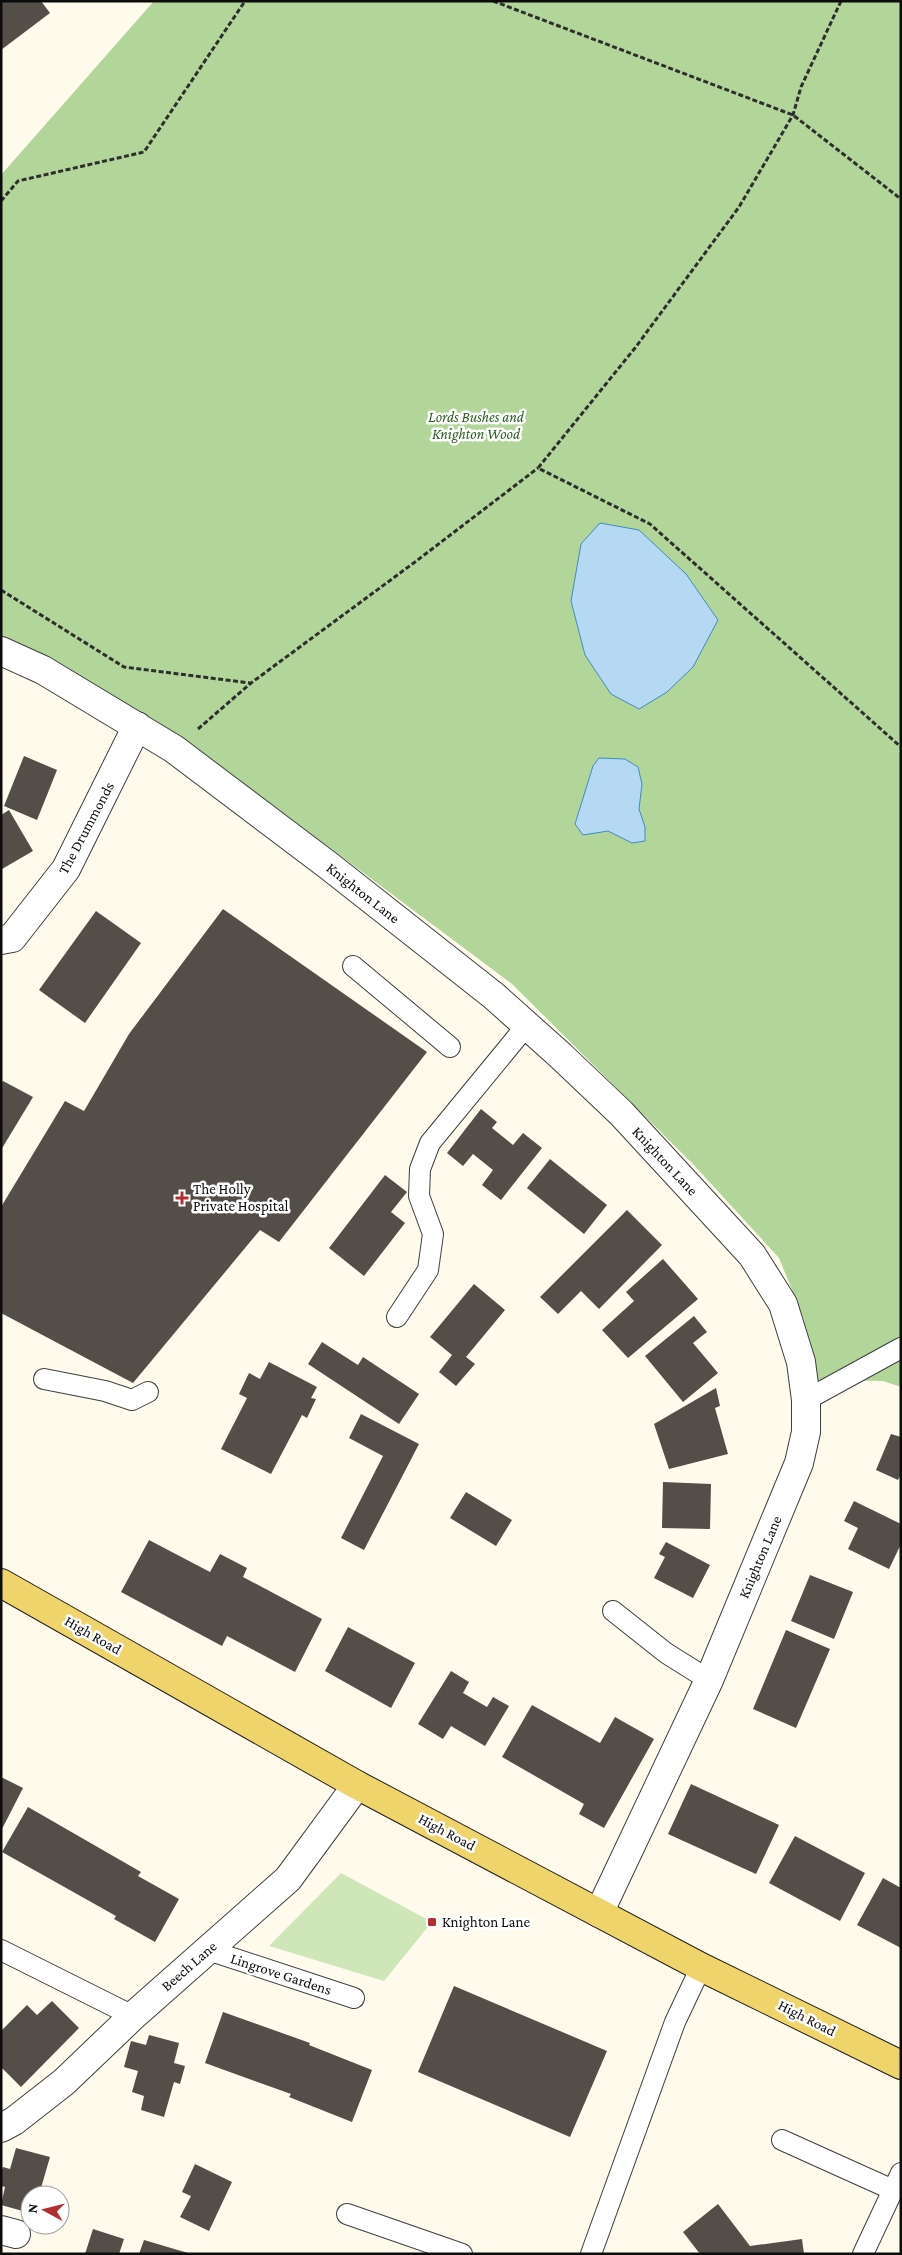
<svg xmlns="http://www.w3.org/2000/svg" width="902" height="2255" viewBox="0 0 902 2255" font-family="'Crimson Pro',serif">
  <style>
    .green { fill: #cfe6b9 }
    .forest { fill: #b2d599 }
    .water { fill: #b5d9f2; stroke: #408bc4 }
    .building { fill: #544e49 }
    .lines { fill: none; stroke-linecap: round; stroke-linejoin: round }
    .service-casing { stroke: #3f3f3f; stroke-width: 22 }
    .minor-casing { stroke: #3f3f3f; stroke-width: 30 }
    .primary-casing { stroke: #1d1d1d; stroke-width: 30 }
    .path { stroke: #2e2e2e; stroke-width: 3; stroke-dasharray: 5 2.5; stroke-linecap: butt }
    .service { stroke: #fff; stroke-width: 20 }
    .minor { stroke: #fff; stroke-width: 28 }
    .primary { stroke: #efd46b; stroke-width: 28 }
    .poi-dot { fill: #b32e30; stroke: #fff; stroke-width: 2 }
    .labels { text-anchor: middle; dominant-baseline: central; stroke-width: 5; stroke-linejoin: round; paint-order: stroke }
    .park-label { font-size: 15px; font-style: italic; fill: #2c5f21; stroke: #fff }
    .street-label { font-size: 15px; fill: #0c0c0c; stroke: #fff }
    .poi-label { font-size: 15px; fill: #0c0c0c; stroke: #fff; text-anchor: start }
  </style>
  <rect width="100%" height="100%" fill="#fefbed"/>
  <!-- green -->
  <path class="green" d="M341 1873 432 1922 384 1981 269 1946Z"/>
  <!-- forest -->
  <path class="forest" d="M154 1H901V1387L883 1381 817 1380 803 1317 779 1258 692 1163 512 984 186 740 1 646V175Z"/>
  <!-- water -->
  <g class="water">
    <path d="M600 523 639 530 686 574 718 620 693 667 667 692 639 709 611 694 585 655 571 601 581 544Z"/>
    <path d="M599 758 625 759 638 767 642 784 639 809 645 827V841L632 843 608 831 583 835 575 824 593 766Z"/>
  </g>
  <!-- building -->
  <g class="building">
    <path d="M1 1H41L50 13 1 50Z"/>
    <path d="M24 756 57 770 37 820 4 806Z"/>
    <path d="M9 810 33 851 2 869 1 815Z"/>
    <path d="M223 909 427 1052 279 1242 260 1230 133 1383 1 1313V1207L65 1101 84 1111 129 1034Z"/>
    <path d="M96 911 141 943 85 1023 39 990Z"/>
    <path d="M3 1081 33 1097 1 1150V1084Z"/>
    <path d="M481 1109 497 1122 492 1128 513 1145 523 1133 542 1148 501 1200 482 1185 493 1170 473 1154 463 1166 447 1153Z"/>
    <path d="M550 1159 607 1205 584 1234 527 1188Z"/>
    <path d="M385 1175 407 1192 391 1212 405 1223 364 1276 329 1248Z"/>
    <path d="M627 1210 662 1245 599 1309 581 1291 558 1314 540 1297Z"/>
    <path d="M663 1259 698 1299 628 1358 602 1330 634 1301 626 1292Z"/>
    <path d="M474 1284 505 1310 466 1357 475 1364 456 1386 439 1372 452 1355 430 1337Z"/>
    <path d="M694 1316 707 1332 693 1343 718 1373 683 1402 645 1356Z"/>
    <path d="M322 1342 358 1365 363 1357 419 1394 399 1424 308 1364Z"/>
    <path d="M269 1362 317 1387 311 1398 316 1399 307 1418 302 1415 271 1474 221 1449 247 1398 239 1394 249 1373 260 1379Z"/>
    <path d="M716 1388 720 1406 715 1408 728 1454 669 1469 654 1424Z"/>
    <path d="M361 1414 419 1444 364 1550 341 1538 383 1456 349 1438Z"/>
    <path d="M891 1434 901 1437V1474L898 1480 876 1470Z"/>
    <path d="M663 1482 711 1484 710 1529 662 1528Z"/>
    <path d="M466 1492 512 1520 496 1546 450 1518Z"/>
    <path d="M854 1501 901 1524V1544L889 1569 848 1549 858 1528 844 1521Z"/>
    <path d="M149 1540 210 1572 220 1554 247 1568 243 1577 322 1619 295 1672 227 1636 222 1646 121 1592Z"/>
    <path d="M666 1542 710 1565 693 1598 654 1578 665 1557 659 1554Z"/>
    <path d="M810 1575 853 1592 834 1639 791 1621Z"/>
    <path d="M348 1627 415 1663 391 1708 325 1671Z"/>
    <path d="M786 1630 830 1649 796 1728 753 1709Z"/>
    <path d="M451 1671 469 1682 463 1693 487 1707 493 1697 509 1706 485 1746 451 1726 443 1739 418 1724Z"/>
    <path d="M532 1705 600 1743 615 1717 654 1739 604 1828 579 1814 584 1804 502 1757Z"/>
    <path d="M1 1777 23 1788 1 1831Z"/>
    <path d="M691 1784 779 1825 756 1874 668 1834Z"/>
    <path d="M28 1807 141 1872 138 1876 179 1899 155 1942 114 1919 116 1916 2 1852Z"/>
    <path d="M795 1836 865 1873 840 1921 769 1883Z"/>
    <path d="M883 1878 901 1888V1948L857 1925Z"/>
    <path d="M454 1986 607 2051 570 2137 418 2072Z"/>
    <path d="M52 2001 79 2028 21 2087 1 2067V2031L27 2005 37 2015Z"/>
    <path d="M223 2012 310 2043 309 2045 372 2070 352 2122 289 2097 291 2094 205 2063Z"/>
    <path d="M149 2035 179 2043 174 2063 185 2066 180 2084 174 2082 164 2117 141 2110 144 2096 132 2092 138 2071 124 2067 131 2041 146 2045Z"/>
    <path d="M16 2148 50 2157 39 2195H30V2213L1 2205 5 2187 1 2186V2173L3 2167 10 2169Z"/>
    <path d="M195 2164 232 2182 209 2231 180 2217 191 2196 182 2192Z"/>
    <path d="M718 2204 750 2246 802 2239 804 2254H700L683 2232Z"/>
    <path d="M93 2229 124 2239 119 2254H85Z"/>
    <path d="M144 2240 188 2253V2254H139Z"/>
  </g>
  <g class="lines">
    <defs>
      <g id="service">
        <path d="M353 966 450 1047"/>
        <path d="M397 1317 428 1270 433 1234 419 1196 420 1169 430 1143 527 1025"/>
        <path d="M44 1379 105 1391 132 1400 148 1392"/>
        <path d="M806 1400 901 1348"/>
        <path d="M613 1611 666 1653 709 1680"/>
        <path d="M1 1950 133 2016"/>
        <path d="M208 1950 354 1998"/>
        <path d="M782 2140 893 2190 901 2173"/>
        <path d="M347 2214 462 2254"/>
        <path d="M591 2254 675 2022 701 1967"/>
        <path d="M863 2254 893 2190"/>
      </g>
      <g id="minor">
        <path d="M1 651 43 670 174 749 329 866 494 996 561 1056 621 1113 752 1255 783 1304 801 1362 806 1400V1432L799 1463 709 1680 599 1913"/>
        <path d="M1 940 12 938 66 869 137 726"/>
        <path d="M1 2128 14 2121 64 2082 133 2016 288 1879 357 1785"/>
        <path d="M1 2230 16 2234"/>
      </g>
      <path id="primary" d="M1 1583 357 1785 701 1967 901 2065"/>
    </defs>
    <!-- service casing -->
    <use href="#service" class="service-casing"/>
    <!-- minor casing -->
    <use href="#minor" class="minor-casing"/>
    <!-- primary casing -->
    <use href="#primary" class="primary-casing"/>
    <!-- path -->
    <g class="path">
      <path d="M493 1 793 115 901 199"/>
      <path d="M841 1 801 87 793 115 739 207 635 348 538 468 650 524 901 747"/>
      <path d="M1 201 18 181 144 152 245 1"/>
      <path d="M1 590 124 667 250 683"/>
      <path d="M198 729 251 683 415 562 538 468"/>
    </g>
    <!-- service -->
    <use href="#service" class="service"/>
    <!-- minor -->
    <use href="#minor" class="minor"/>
    <!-- primary -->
    <use href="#primary" class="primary"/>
  </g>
  <!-- markers -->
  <g class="poi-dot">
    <path d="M179.5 1190.5h5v5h5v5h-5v5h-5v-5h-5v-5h5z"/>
    <rect x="427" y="1917" width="10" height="10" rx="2.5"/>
  </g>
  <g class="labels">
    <!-- park labels -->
    <g class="park-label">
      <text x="476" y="417">Lords Bushes and<tspan x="476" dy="17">Knighton Wood</tspan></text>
    </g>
    <!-- street labels -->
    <g class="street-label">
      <text transform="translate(86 828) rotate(-62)">The Drummonds</text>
      <text transform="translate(363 893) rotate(38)">Knighton Lane</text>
      <text transform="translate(665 1161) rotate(47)">Knighton Lane</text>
      <text transform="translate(760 1557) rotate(-67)">Knighton Lane</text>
      <text transform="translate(93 1635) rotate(30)">High Road</text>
      <text transform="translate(447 1832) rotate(28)">High Road</text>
      <text transform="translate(189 1966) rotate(-41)">Beech Lane</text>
      <text transform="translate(281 1974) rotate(18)">Lingrove Gardens</text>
      <text transform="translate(807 2018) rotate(27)">High Road</text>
    </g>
    <!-- poi labels -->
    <g class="poi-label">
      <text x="193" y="1189">The Holly<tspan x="193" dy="17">Private Hospital</tspan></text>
      <text x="442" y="1922">Knighton Lane</text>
    </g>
  </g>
  <!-- border -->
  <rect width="902" height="2255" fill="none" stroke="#0c0c0c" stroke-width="5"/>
  <!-- north arrow -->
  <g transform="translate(45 2210) rotate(277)"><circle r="24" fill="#ffffff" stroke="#9e9e9e"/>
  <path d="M0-4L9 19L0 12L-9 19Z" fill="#b32e30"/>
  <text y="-8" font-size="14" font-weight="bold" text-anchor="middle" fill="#0c0c0c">N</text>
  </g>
</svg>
